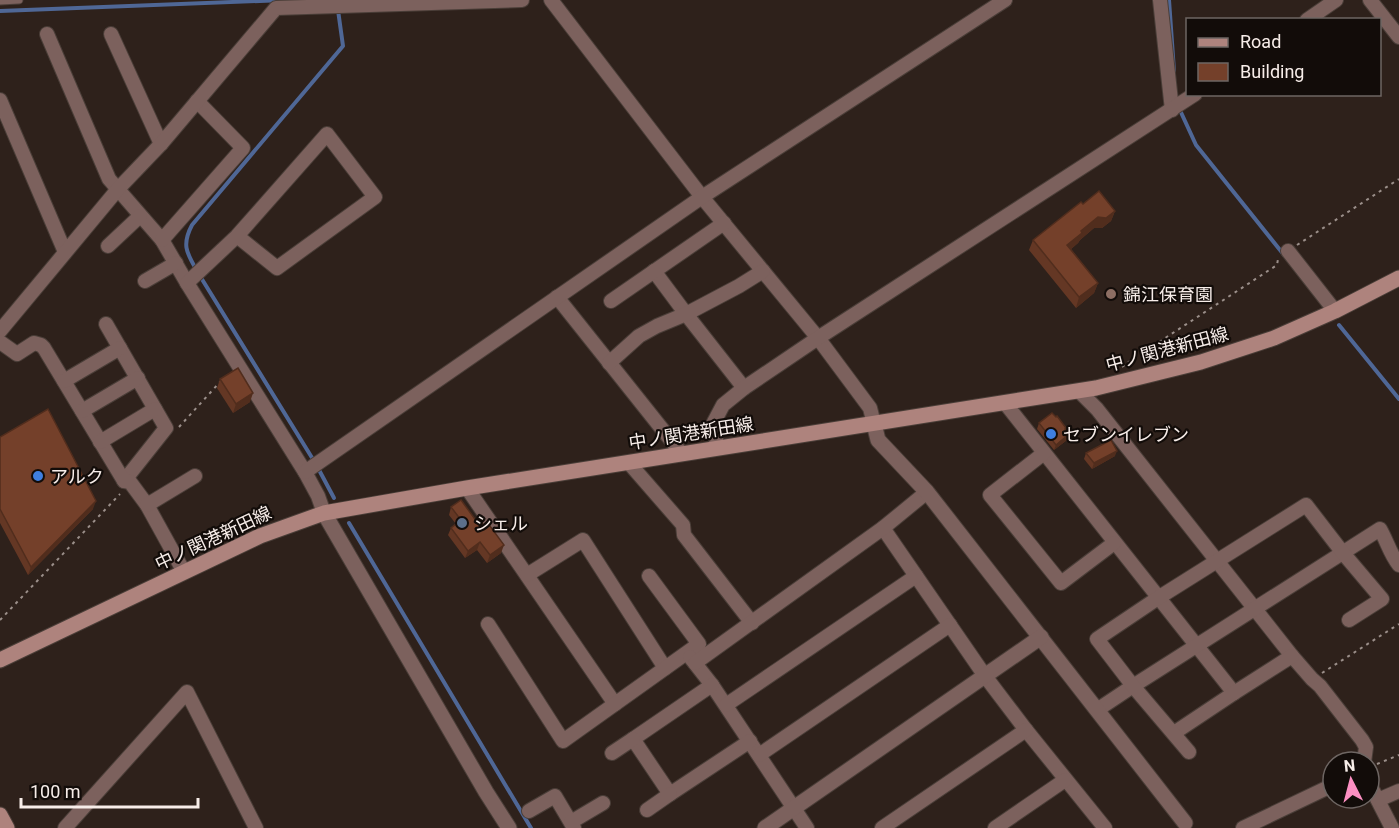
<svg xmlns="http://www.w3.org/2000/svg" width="1399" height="828" viewBox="0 0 1399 828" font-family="Roboto,'Noto Sans JP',sans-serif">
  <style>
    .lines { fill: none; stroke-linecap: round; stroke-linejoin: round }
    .stream { stroke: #4f6796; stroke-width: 4 }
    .service-casing { stroke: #4a3e38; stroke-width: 9 }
    .minor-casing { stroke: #4a3e38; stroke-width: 16 }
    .tertiary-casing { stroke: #4a3e38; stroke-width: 17 }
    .secondary-casing { stroke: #4a3e38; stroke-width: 17 }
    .path { stroke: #9b8f8a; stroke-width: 2; stroke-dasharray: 3 4.5; stroke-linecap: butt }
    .service { stroke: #7c615d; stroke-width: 7 }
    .minor { stroke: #7c615d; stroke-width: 14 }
    .tertiary { stroke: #7c615d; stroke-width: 15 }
    .secondary { stroke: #ae837d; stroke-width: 15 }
    .wall { fill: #643724 }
    .shaded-wall { fill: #512d1d }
    .building { fill: #74402a; stroke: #512d1d; stroke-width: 1.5 }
    .education-dot { fill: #8d6e63; stroke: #120c09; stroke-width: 2 }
    .shop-dot { fill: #3f7fe0; stroke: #120c09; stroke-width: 2 }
    .service-dot { fill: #5c6f8a; stroke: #120c09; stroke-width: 2 }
    .labels { text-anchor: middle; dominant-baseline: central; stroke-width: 4.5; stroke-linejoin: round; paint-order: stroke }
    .poi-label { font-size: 18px; fill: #f7ede9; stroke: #120c09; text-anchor: start }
    .street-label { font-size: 18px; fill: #f7ede9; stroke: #120c09 }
  </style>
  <rect width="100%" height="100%" fill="#2e211b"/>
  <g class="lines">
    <!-- stream -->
    <g class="stream">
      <path d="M1169 0 1174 71"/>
      <path d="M0 11 284 0"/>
      <path d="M1179 108 1196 145 1284 255"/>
      <path d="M196 269C186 252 182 244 192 225L343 46 338 10"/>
      <path d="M200 276 314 461"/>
      <path d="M1339 325 1399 399"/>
      <path d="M318 468 334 498"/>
      <path d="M349 523 531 828"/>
    </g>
    <defs>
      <path id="service" d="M0 1 19 0"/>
      <g id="minor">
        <path d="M551 0 702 197 818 338 870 408 874 424"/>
        <path d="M1160 0 1172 110"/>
        <path d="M1370 0 1399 37"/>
        <path d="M1307 20 1336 0"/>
        <path d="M47 34 109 179 162 240 187 283 305 472 318 496 324 513"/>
        <path d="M111 34 161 144"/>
        <path d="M0 100 65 252"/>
        <path d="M162 240 243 148 197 101"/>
        <path d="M108 246 140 216"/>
        <path d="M1288 251 1335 311"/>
        <path d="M654 271 686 314 744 388"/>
        <path d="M145 281 176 263"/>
        <path d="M187 283 237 236 327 134 375 197 277 268 237 236"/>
        <path d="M557 297 682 454"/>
        <path d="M611 301 724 223"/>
        <path d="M106 324 166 428 124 481"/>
        <path d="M0 331 118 189 161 144 276 8 522 0"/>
        <path d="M0 342 17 354 34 343 41 345 44 348 124 481 130 482 147 505 184 572"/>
        <path d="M609 363 639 336 657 326 686 314 739 286 763 271"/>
        <path d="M64 381 120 348"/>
        <path d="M1079 391 1097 409 1292 656 1312 679 1320 686 1362 740 1366 747 1364 762"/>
        <path d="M1005 403 1234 693"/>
        <path d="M82 411 138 378"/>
        <path d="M100 442 155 409"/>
        <path d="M717 448 714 422 723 405 744 388 818 338 1195 94"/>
        <path d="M1044 453 990 495 1061 583 1114 543"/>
        <path d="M629 463 683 525 684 535 752 623"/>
        <path d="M305 472 702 197 1005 0"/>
        <path d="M467 488 615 704"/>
        <path d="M147 505 195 476"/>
        <path d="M883 528 985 676 1026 730 1105 828"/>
        <path d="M527 575 583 540 665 668"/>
        <path d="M488 624 563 741 699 644 649 576"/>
        <path d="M690 657 712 685 807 828"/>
        <path d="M695 663 883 528 927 492"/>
        <path d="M712 685 633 739 670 794 750 741"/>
        <path d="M726 705 916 576"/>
        <path d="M1097 710 1133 686 1380 529C1387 541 1390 554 1399 565"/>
        <path d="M1174 733 1234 693 1292 656"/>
        <path d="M1189 752 1133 686 1097 639 1158 598 1306 505 1343 553 1382 599 1349 620"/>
        <path d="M612 753 633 739"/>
        <path d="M759 755 950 625"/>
        <path d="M1369 783 1392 828"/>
        <path d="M1378 800 1399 791"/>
        <path d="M647 810 670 794"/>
        <path d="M529 811 555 796 574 828"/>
        <path d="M571 822 603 803"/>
        <path d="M65 828 187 692 256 828"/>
        <path d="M882 828 1026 730"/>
        <path d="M995 828 1065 780"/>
        <path d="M1243 828 1333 785"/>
      </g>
      <g id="tertiary">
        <path d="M874 424 878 440 927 492 1185 823"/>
        <path d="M324 513 486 792 509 828"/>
        <path d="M765 828 1041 637"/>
      </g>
      <g id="secondary">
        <path d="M0 660 260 536 324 513 467 488 1096 388 1201 362 1274 338 1335 311 1399 278"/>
        <path d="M0 815 7 828"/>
      </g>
    </defs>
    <!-- service casing -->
    <use href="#service" class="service-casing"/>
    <!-- minor casing -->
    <use href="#minor" class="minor-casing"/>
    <!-- tertiary casing -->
    <use href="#tertiary" class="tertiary-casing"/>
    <!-- secondary casing -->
    <use href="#secondary" class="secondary-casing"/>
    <!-- path -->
    <g class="path">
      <path d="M1297 245 1399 179"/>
      <path d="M1122 367 1130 361 1277 265 1278 259"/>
      <path d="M179 427 220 382"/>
      <path d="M0 620 120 494"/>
      <path d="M1322 673 1399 624"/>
      <path d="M1377 764 1399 755"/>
    </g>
    <!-- service -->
    <use href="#service" class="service"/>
    <!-- minor -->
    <use href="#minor" class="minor"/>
    <!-- tertiary -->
    <use href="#tertiary" class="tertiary"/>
    <!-- secondary -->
    <use href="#secondary" class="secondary"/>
  </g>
  <!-- wall -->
  <g class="wall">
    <path d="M1083 204 1115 211 1111 221 1102 228H1094L1080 240 1078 243 1071 249 1098 283 1094 293 1076 308 1029 250 1033 240Z"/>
    <path d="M220 379 250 402 233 413 217 388Z"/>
    <path d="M1039 423 1066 430 1067 440 1054 450 1037 429Z"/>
    <path d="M0 437 93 509 28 575 0 523Z"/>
    <path d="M1086 453 1115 456 1092 469 1084 459Z"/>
    <path d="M451 507 501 553 487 563 477 550 465 558 448 535 451 528 456 524 449 515Z"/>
  </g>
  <!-- shaded-wall -->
  <g class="shaded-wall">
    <path d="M1115 211 1111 221 1102 228H1094L1080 240 1078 243 1064 255 1067 245 1081 231 1098 217Z"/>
    <path d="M1098 283 1094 293 1076 308 1079 297Z"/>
    <path d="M253 393 250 402 233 413 236 404Z"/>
    <path d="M1069 434 1067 440 1054 450 1056 445Z"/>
    <path d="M1117 451 1115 456 1092 469 1094 463Z"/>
    <path d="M96 501 93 509 28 575 31 567Z"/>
    <path d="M480 542 477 550 465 558 468 551Z"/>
    <path d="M504 545 501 553 487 563 490 555Z"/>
  </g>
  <!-- building -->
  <g class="building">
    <path d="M1099 191 1115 211 1106 218 1098 217 1081 231 1082 233 1067 245 1098 283 1079 297 1033 240 1081 202 1083 204Z"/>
    <path d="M238 368 253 393 236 404 220 379Z"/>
    <path d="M48 409 96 501 31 567 0 509V437Z"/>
    <path d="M1052 413 1056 417 1057 416 1066 428 1065 429 1069 434 1056 445 1039 423Z"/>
    <path d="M1111 440 1117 451 1094 463 1086 453Z"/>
    <path d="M461 500 477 522 480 520 483 525 487 522 504 545 490 555 480 542 468 551 451 528 461 520 451 507Z"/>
  </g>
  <!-- markers -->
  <circle class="education-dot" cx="1111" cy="294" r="6"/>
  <g class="shop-dot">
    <circle cx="1051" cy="434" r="6"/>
    <circle cx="38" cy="476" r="6"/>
  </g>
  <circle class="service-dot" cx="462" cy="523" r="6"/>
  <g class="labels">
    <!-- poi labels -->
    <g class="poi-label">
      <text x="1123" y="294">錦江保育園</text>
      <text x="1063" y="434">セブンイレブン</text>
      <text x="50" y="476">アルク</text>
      <text x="474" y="523">シェル</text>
    </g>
    <!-- street labels -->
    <g class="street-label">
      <text transform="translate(1167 349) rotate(-15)">中ノ関港新田線</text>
      <text transform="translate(691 433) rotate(-9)">中ノ関港新田線</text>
      <text transform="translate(213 538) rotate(-25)">中ノ関港新田線</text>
    </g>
  </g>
  <!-- legend -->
  <rect x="1186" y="18" width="195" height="78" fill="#120c09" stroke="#6e6663" stroke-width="1.5"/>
  <rect x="1198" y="38" width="30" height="9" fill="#ae837d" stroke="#6e6663" stroke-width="1.5"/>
  <text x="1240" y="48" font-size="18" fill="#f7ede9">Road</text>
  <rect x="1198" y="63" width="30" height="18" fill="#74402a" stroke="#6e6663" stroke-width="1.5"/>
  <text x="1240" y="78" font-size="18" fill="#f7ede9">Building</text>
  <!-- north arrow -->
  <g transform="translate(1351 780) rotate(354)"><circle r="28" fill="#120c09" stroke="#6e6663" stroke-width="1.5"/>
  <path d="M0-4.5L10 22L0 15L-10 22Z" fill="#fc8fc2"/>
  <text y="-9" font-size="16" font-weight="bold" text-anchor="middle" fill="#f7ede9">N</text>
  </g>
  <!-- scale -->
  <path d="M21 798v9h177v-9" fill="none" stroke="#f7ede9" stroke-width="3"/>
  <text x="30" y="798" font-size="18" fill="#f7ede9" stroke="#120c09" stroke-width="4.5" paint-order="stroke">100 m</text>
</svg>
